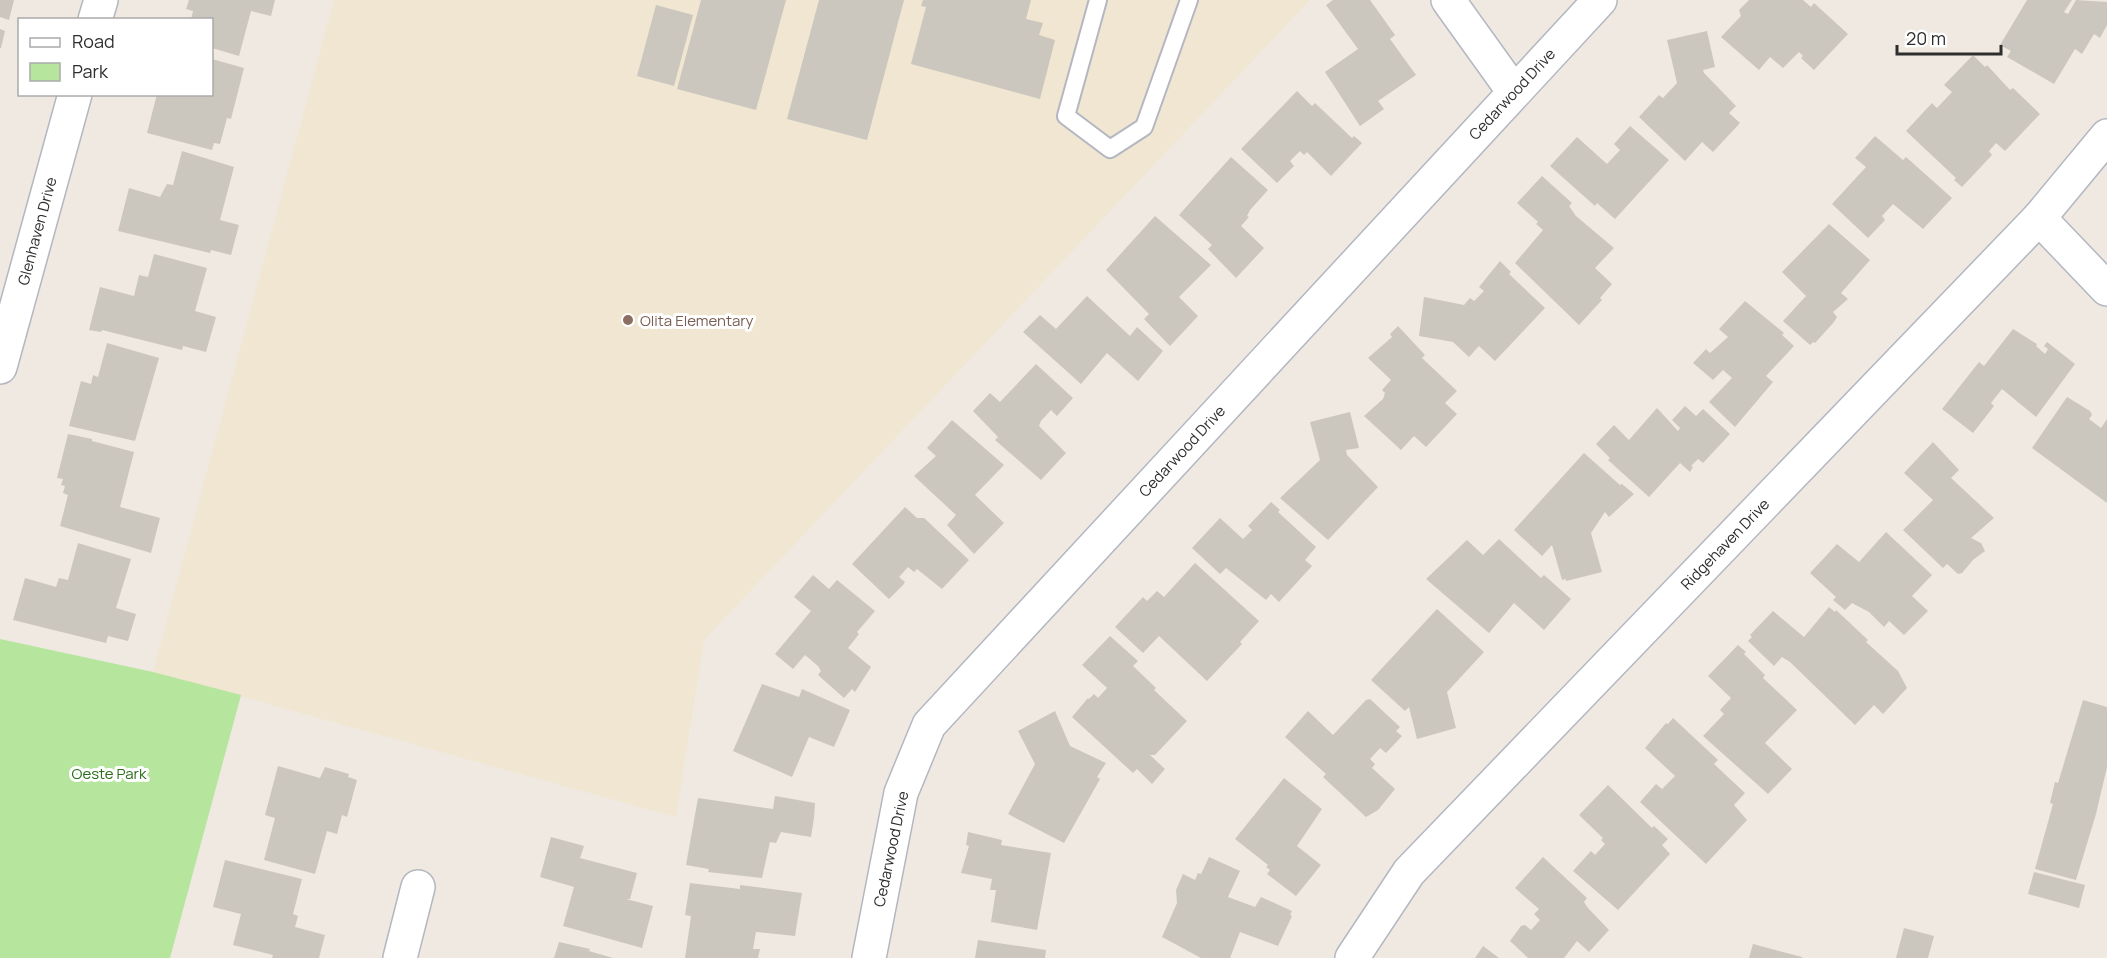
<svg xmlns="http://www.w3.org/2000/svg" width="2107" height="958" viewBox="0 0 2107 958" font-family="Manrope,sans-serif">
  <style>
    .education { fill: #f0e6d1 }
    .green { fill: #b6e59e }
    .building { fill: #cbc7bf }
    .lines { fill: none; stroke-linecap: round; stroke-linejoin: round }
    .service-casing { stroke: #b4b7c1; stroke-width: 20 }
    .minor-casing { stroke: #b4b7c1; stroke-width: 36 }
    .service { stroke: #fff; stroke-width: 16 }
    .minor { stroke: #fff; stroke-width: 33 }
    .education-dot { fill: #8d6e63; stroke: #fff; stroke-width: 2 }
    .labels { text-anchor: middle; dominant-baseline: central; stroke-width: 6; stroke-linejoin: round; paint-order: stroke }
    .street-label { font-size: 15px; fill: #2e2e2e; stroke: #fff }
    .education-label { font-size: 15px; fill: #785e54; stroke: #fff; text-anchor: start }
    .park-label { font-size: 15px; fill: #2c6e1b; stroke: #fff }
  </style>
  <rect width="100%" height="100%" fill="#efe9e1"/>
  <!-- education -->
  <path class="education" d="M334 0H1310L704 640 676 817 153 672Z"/>
  <!-- green -->
  <path class="green" d="M0 639 153 672 241 695 170 958H0Z"/>
  <!-- building -->
  <g class="building">
    <path d="M0 0H14L9 20 0 17Z"/>
    <path d="M189 0H275L271 16 251 11 239 56 212 48V20H191L193 11 186 9Z"/>
    <path d="M701 0H786L756 110 677 89Z"/>
    <path d="M819 0H904L867 140 787 119Z"/>
    <path d="M923 0H1031L1026 19 1043 23 1039 35 1055 40 1040 99 911 64 926 7 921 6Z"/>
    <path d="M1333 0H1370L1395 35 1390 39 1416 75 1378 101 1384 109 1360 126 1325 72 1358 49 1326 5Z"/>
    <path d="M1749 0H1803L1811 7 1814 3 1848 34 1814 70 1801 58 1803 56 1799 52 1783 68 1770 57 1759 70 1721 37 1741 16 1739 10Z"/>
    <path d="M2027 0H2072L2064 12 2068 14 2076 0 2107 2V25L2100 38 2094 34 2082 54 2075 49 2054 84 2007 57 2011 51 2000 45Z"/>
    <path d="M656 5 693 15 674 86 637 76Z"/>
    <path d="M0 29 5 31 1 48H0Z"/>
    <path d="M1707 31 1715 67 1703 70 1704 73 1736 106 1729 113 1740 123 1713 152 1702 142 1685 161 1639 117 1659 95 1663 98 1677 83 1667 40Z"/>
    <path d="M1973 55 1985 67 1987 65 2010 90 2013 88 2040 114 2005 151 1996 143 1989 151 1992 155 1962 187 1954 180 1956 178 1906 131 1932 103 1937 108 1952 92 1944 85Z"/>
    <path d="M212 59 244 68 231 119 227 118 220 144 214 143 212 150 147 133 157 94H212Z"/>
    <path d="M1297 91 1312 106 1315 103 1352 138 1354 136 1362 143 1331 176 1307 152 1304 155 1300 151 1290 161 1294 166 1277 183 1241 149Z"/>
    <path d="M1630 126 1669 160 1615 219 1597 203 1595 206 1550 166 1577 137 1607 164 1620 150 1614 144Z"/>
    <path d="M1875 136 1903 160 1906 157 1952 198 1923 229 1893 204 1882 216 1885 220 1868 238 1832 204 1866 167 1855 158Z"/>
    <path d="M182 151 234 167 220 220 239 225 231 255 211 250 210 253 118 231 129 188 160 197 167 184 173 185Z"/>
    <path d="M1231 157 1268 190 1250 210 1247 216 1249 217 1241 226 1264 248 1236 278 1208 249 1212 245 1179 215Z"/>
    <path d="M1542 176 1572 203 1569 206 1576 216 1614 248 1595 268 1612 284 1600 298 1602 300 1579 325 1515 263 1543 230 1536 224 1538 222 1517 203Z"/>
    <path d="M1155 216 1211 265 1179 297 1198 316 1170 346 1144 319 1149 314 1106 270Z"/>
    <path d="M1829 224 1870 260 1841 293 1848 299 1833 312 1837 317 1834 322 1815 343 1813 342 1810 345 1783 321 1806 296 1782 272Z"/>
    <path d="M154 254 207 268 195 311 216 317 206 352 183 346 182 350 102 330 101 332 89 330 100 287 134 296 139 275 148 277Z"/>
    <path d="M1500 261 1511 272 1509 274 1545 308 1495 361 1479 346 1469 357 1453 342 1419 336 1424 297 1464 305 1470 298 1474 301 1484 291 1479 287Z"/>
    <path d="M1087 296 1130 336 1137 327 1163 351 1138 381 1107 353 1081 384 1023 332 1040 315 1056 329Z"/>
    <path d="M1745 301 1784 333 1782 335 1794 346 1766 376 1773 382 1735 427 1709 402 1732 378 1723 370 1713 380 1693 363 1706 349 1710 353 1728 337 1719 329Z"/>
    <path d="M1398 326 1425 355 1422 358 1457 391 1445 403 1457 414 1426 447 1414 436 1401 450 1364 416 1383 399 1385 393 1382 390 1391 380 1368 358 1392 337 1390 334Z"/>
    <path d="M2013 329 2037 344 2036 346 2045 354 2048 349 2044 346 2047 342 2075 364 2036 417 2002 389 1991 403 1994 406 1973 433 1942 409 1979 362 1984 366Z"/>
    <path d="M107 343 159 358 135 441 69 426 81 381 91 384 93 375 98 377Z"/>
    <path d="M1036 364 1073 398 1057 416 1051 410 1041 421 1039 426 1066 453 1041 480 995 440 998 437 973 411 990 393 1000 402Z"/>
    <path d="M2067 397 2090 411 2092 415 2089 419 2101 428 2107 419V503L2032 448Z"/>
    <path d="M1685 406 1696 416 1703 409 1730 434 1703 463 1698 459 1691 466 1693 467 1690 472 1680 463 1649 497 1608 460 1610 458 1596 444 1614 425 1629 440 1657 408 1678 431 1680 428 1672 420Z"/>
    <path d="M1350 412 1359 448 1346 450 1347 455 1378 487 1328 540 1280 498 1320 460 1310 422Z"/>
    <path d="M952 420 1004 465 975 495 1004 523 974 554 947 525 956 515 914 476 936 456 927 448Z"/>
    <path d="M68 434 92 439V441L134 452 120 507 160 518 151 553 60 526 68 495 63 493 65 486 61 485 63 479 57 478Z"/>
    <path d="M1933 442 1959 470 1951 478 1994 518 1971 538 1981 543 1985 551 1973 560 1962 573 1958 574 1947 564 1943 568 1903 530 1933 500 1904 473Z"/>
    <path d="M1584 453 1620 485 1622 484 1634 494 1609 517 1605 512 1591 533 1602 572 1566 581V579L1562 580 1552 545 1542 556 1514 530Z"/>
    <path d="M1271 502 1280 510 1278 512 1316 547 1305 560 1312 566 1279 602 1271 594 1266 600 1226 568 1220 574 1192 548 1220 518 1243 539 1252 530 1248 526Z"/>
    <path d="M905 507 917 518H924L969 560 942 589 917 569 914 572 908 567 899 577 905 582 903 585 889 599 852 564Z"/>
    <path d="M1886 532 1932 575 1912 596 1928 611 1904 635 1889 621 1884 627 1869 612 1852 603 1845 610 1833 600 1836 597 1810 573 1837 544 1859 562Z"/>
    <path d="M1499 539 1541 578 1544 575 1571 599 1544 630 1514 603 1489 633 1426 579 1467 540 1483 555Z"/>
    <path d="M78 543 131 559 116 608 136 614 128 641 108 636 106 643 13 620 25 578 56 587 59 578 68 580Z"/>
    <path d="M1195 563 1259 621 1240 642 1242 644 1207 681 1159 636 1143 653 1115 627 1143 597 1147 601 1157 591 1164 597Z"/>
    <path d="M813 575 829 589 837 580 875 611 857 632 859 634 848 648 871 667 855 692 852 689 844 698 818 675 821 671 818 666 805 655 793 669 775 654 811 611 794 597Z"/>
    <path d="M1829 607 1835 612 1836 610 1868 640 1866 642 1898 671 1907 688 1883 714 1874 705 1855 725 1790 662 1782 657 1774 666 1748 641 1752 637 1750 635 1773 611 1804 637Z"/>
    <path d="M1437 609 1484 652 1447 692 1456 728 1417 739 1409 707 1405 711 1371 680Z"/>
    <path d="M1110 636 1138 661 1133 666 1156 688 1154 690 1187 721 1155 755H1150L1165 769 1152 784 1137 769 1133 773 1072 717 1088 698 1089 699 1094 694 1098 698 1107 688 1082 665Z"/>
    <path d="M1738 645 1746 652 1744 654 1765 675 1763 678 1797 710 1765 743 1792 769 1768 794 1703 736 1724 714 1720 710 1731 698 1708 676Z"/>
    <path d="M762 684 799 697 802 689 850 710 834 747 809 737 792 777 733 751Z"/>
    <path d="M1370 699 1400 727 1396 731 1402 736 1386 753 1380 748 1370 759 1375 764 1372 768 1395 789 1378 810 1366 817 1323 777 1326 774 1285 737 1308 711 1333 735 1366 700Z"/>
    <path d="M2083 700 2107 707V767L2096 814 2076 880 2035 869 2053 804 2050 803 2055 782 2058 783Z"/>
    <path d="M1055 711 1070 746 1106 763 1097 777 1100 779 1064 843 1008 814 1035 764 1018 731Z"/>
    <path d="M1673 718 1718 760 1714 764 1745 793 1734 805 1747 820 1706 864 1640 802 1656 784 1662 789 1675 776 1645 748 1666 723 1668 724Z"/>
    <path d="M278 766 320 778 325 767 349 774 348 777 357 780 347 817 342 815 337 834 327 831 315 874 264 860 275 818 265 815Z"/>
    <path d="M1284 778 1322 809 1297 846 1321 865 1296 896 1267 874 1270 870 1266 867 1268 865 1235 839Z"/>
    <path d="M1608 785 1652 828 1654 826 1668 839 1662 845 1670 854 1618 910 1573 871 1591 851 1595 855 1605 844 1601 840 1603 838 1579 815Z"/>
    <path d="M775 796 815 803 814 818 811 837 781 832 776 843 770 842 762 878 708 872 709 869 686 865 698 798 773 809Z"/>
    <path d="M968 832 1002 840 1001 845 1051 853 1037 930 991 922 996 890H990L992 879 961 873 969 846 966 845Z"/>
    <path d="M551 837 584 846 580 858 637 873 630 899H626L653 906 642 948 563 926 574 887 540 877Z"/>
    <path d="M1209 857 1240 871 1228 897 1255 907 1261 897 1292 911 1290 915 1292 916 1278 946 1240 932 1230 958H1201L1162 937 1177 903 1176 890 1183 874 1195 880 1198 873 1201 874Z"/>
    <path d="M1543 857 1587 898 1584 902 1588 908 1609 930 1589 952 1577 941 1564 958H1528L1510 941 1521 926 1525 925 1531 930 1540 920 1534 914 1539 909 1515 888Z"/>
    <path d="M225 860 302 879 293 914 298 916 295 927 325 935 319 958H272L273 955 233 945 241 914 213 907Z"/>
    <path d="M2034 872 2085 885 2079 908 2028 894Z"/>
    <path d="M690 883 740 889V885L802 893 795 936 756 932 753 949H760L758 958H685L691 916 685 915Z"/>
    <path d="M1904 928 1934 936 1928 958H1896Z"/>
    <path d="M978 940 1046 950 1045 958H975Z"/>
    <path d="M559 942 590 949 589 951 613 958H554Z"/>
    <path d="M1753 944 1802 957V958H1749Z"/>
    <path d="M1483 946 1499 958H1475Z"/>
  </g>
  <g class="lines">
    <defs>
      <path id="service" d="M1098 0 1066 116 1110 149 1144 127 1189 0"/>
      <g id="minor">
        <path d="M1448 0 1514 92"/>
        <path d="M95 20 101 0"/>
        <path d="M2039 218 2107 289"/>
        <path d="M0 367 75 94"/>
        <path d="M400 958 418 887"/>
        <path d="M869 958 901 793 929 725 1600 0"/>
        <path d="M1352 958 1409 872 2039 218 2107 136"/>
      </g>
    </defs>
    <!-- service casing -->
    <use href="#service" class="service-casing"/>
    <!-- minor casing -->
    <use href="#minor" class="minor-casing"/>
    <!-- service -->
    <use href="#service" class="service"/>
    <!-- minor -->
    <use href="#minor" class="minor"/>
  </g>
  <!-- markers -->
  <circle class="education-dot" cx="628" cy="320" r="6"/>
  <g class="labels">
    <!-- street labels -->
    <g class="street-label">
      <text transform="translate(1512 94) rotate(-47)">Cedarwood Drive</text>
      <text transform="translate(37 231) rotate(-75)">Glenhaven Drive</text>
      <text transform="translate(1182 451) rotate(-47)">Cedarwood Drive</text>
      <text transform="translate(1725 544) rotate(-46)">Ridgehaven Drive</text>
      <text transform="translate(891 849) rotate(-78)">Cedarwood Drive</text>
    </g>
    <!-- education labels -->
    <g class="education-label">
      <text x="640" y="320">Olita Elementary</text>
    </g>
    <!-- park labels -->
    <g class="park-label">
      <text x="109" y="773">Oeste Park</text>
    </g>
  </g>
  <!-- legend -->
  <rect x="18" y="18" width="195" height="78" fill="#ffffff" stroke="#ababab" stroke-width="1.5"/>
  <rect x="30" y="38" width="30" height="9" fill="#ffffff" stroke="#ababab" stroke-width="1.5"/>
  <text x="72" y="48" font-size="18" fill="#2e2e2e">Road</text>
  <rect x="30" y="63" width="30" height="18" fill="#b6e59e" stroke="#ababab" stroke-width="1.5"/>
  <text x="72" y="78" font-size="18" fill="#2e2e2e">Park</text>
  <!-- scale -->
  <path d="M1897 45v9h104v-9" fill="none" stroke="#2e2e2e" stroke-width="3"/>
  <text x="1906" y="45" font-size="18" fill="#2e2e2e" stroke="#ffffff" stroke-width="4.5" paint-order="stroke">20 m</text>
</svg>
